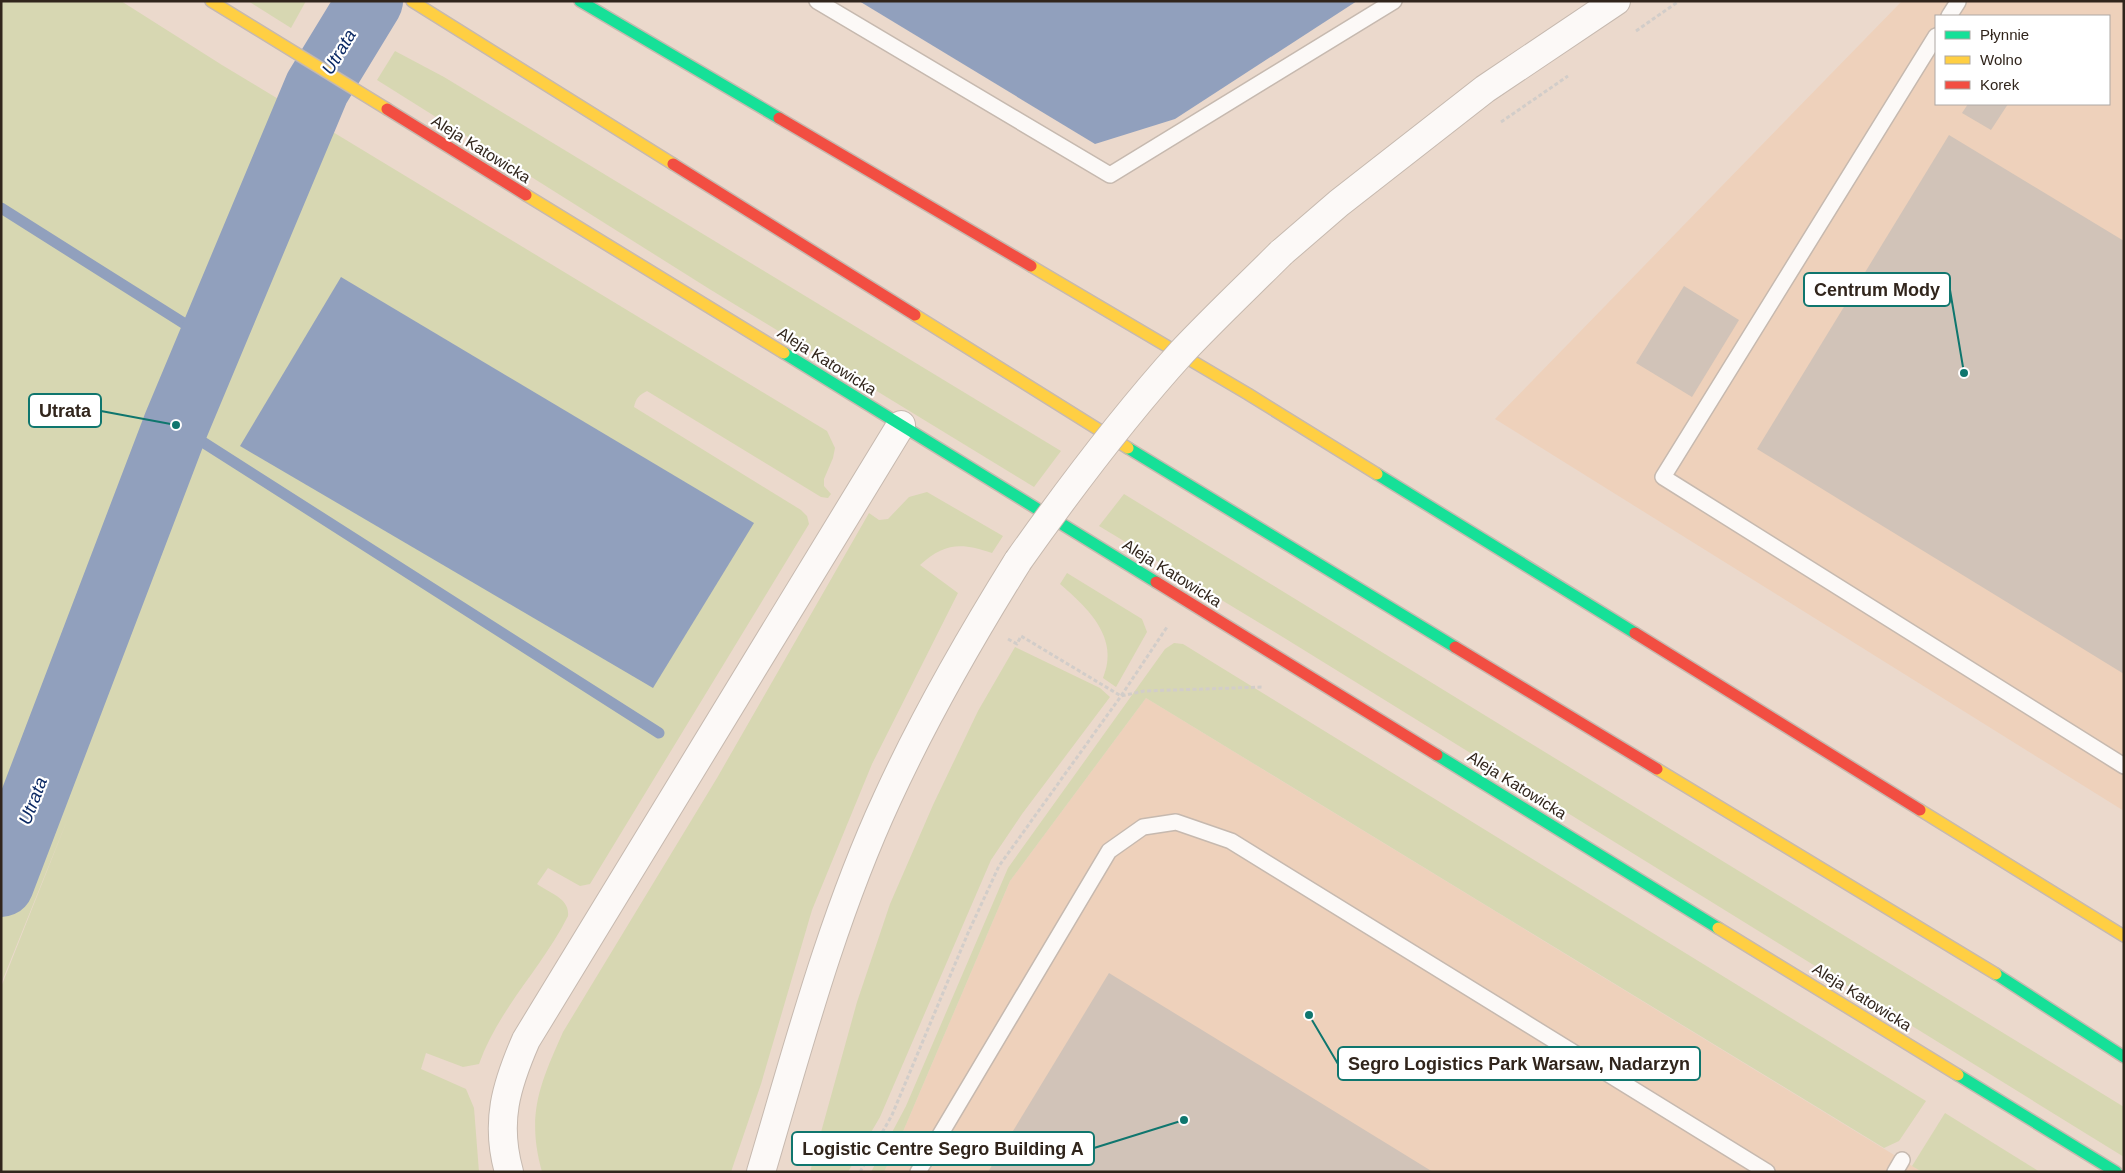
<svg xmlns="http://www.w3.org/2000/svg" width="2125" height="1173" viewBox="0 0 2125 1173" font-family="Helvetica,sans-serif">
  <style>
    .built { fill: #eed1bb; fill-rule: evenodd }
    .green { fill: #d7d7b2 }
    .water { fill: #91a0bd }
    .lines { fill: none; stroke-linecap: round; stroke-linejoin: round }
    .stream { stroke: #91a0bd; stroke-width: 11 }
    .river { stroke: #91a0bd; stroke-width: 66 }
    .building { fill: #d1c3b8 }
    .lane-casing { stroke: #c6b9af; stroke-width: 18 }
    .street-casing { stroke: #c6b9af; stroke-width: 30 }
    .fast-casing { stroke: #c6b9af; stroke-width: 14 }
    .slow-casing { stroke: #c6b9af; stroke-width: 14 }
    .jam-casing { stroke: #c6b9af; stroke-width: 14 }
    .path { stroke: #d2cdc9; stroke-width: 3; stroke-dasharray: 4 2.5; stroke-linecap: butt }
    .lane { stroke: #fcf9f7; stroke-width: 15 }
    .street { stroke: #fcf9f7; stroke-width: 28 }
    .fast { stroke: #16e098; stroke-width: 11 }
    .slow { stroke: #ffcf43; stroke-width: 11 }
    .jam { stroke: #f24e42; stroke-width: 11 }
    .street-bridge-casing { stroke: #c6b9af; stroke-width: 30; stroke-linecap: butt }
    .street-bridge { stroke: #fcf9f7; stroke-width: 28 }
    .labels { text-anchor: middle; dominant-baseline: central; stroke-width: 4.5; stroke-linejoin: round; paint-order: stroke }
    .street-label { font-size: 16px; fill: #31251c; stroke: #fff }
    .water-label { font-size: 18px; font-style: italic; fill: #0b2964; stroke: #fff }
    .leader { fill: none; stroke: #0f766e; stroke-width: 2 }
    .callout-dot { fill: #0f766e; stroke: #fff; stroke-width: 2 }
    .callout { fill: #fff; stroke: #0f766e; stroke-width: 2 }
    .callout-label { font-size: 18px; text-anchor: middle; font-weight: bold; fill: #31251c }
  </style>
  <rect width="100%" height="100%" fill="#ebd9cc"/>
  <!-- built -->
  <g class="built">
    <path d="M1902 1H2124V811L1495 419ZM1936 16H2109V104H1936Z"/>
    <path d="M1146 698 1922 1172H884L896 1148 1010 881Z"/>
  </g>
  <!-- green -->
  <g class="green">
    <path d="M1 1H121L222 65 827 431 835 448 833 458 824 479V486L831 494 828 498 821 497 647 391C639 395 636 398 634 407L801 510 807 516 809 524 590 884 580 886 548 868 537 884C549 893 570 898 568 916 542 968 499 1008 479 1064L463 1067 426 1053 421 1069 466 1089 474 1108 479 1172H1V987L68 818 1 984Z"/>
    <path d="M248 1H306L291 28Z"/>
    <path d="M395 51 444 77 1061 451 1034 487 711 290 377 80Z"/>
    <path d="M927 492 1003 536 992 553C961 542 944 543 920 565L958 593 872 764 812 910 761 1084 731 1172H542C526 1114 540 1084 563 1032L717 778 869 513 879 520 888 519 909 497Z"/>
    <path d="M1124 494 2124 1107V1157L1286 639 1099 526Z"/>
    <path d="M1067 573 1142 619 1147 632 1116 687 1103 678C1120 638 1088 608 1060 584Z"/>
    <path d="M1174 643 1183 644 1926 1101 1899 1141 1884 1148 1146 698 1010 881 896 1148 884 1172H871L906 1106 1008 868 1165 649Z"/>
    <path d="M1015 647 1100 688 1110 697 1022 814 991 860 880 1117 848 1172H810L857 1002 890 904 933 805 978 711Z"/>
    <path d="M1945 1113 2040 1172H1922L1912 1166Z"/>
  </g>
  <!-- water -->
  <g class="water">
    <path d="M859 1H1357L1175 119 1095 144Z"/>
    <path d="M341 277 754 523 653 688 240 446Z"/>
  </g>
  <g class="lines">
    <!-- stream -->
    <g class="stream">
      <path d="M1 208 212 341"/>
      <path d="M176 425 659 733"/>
    </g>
    <!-- river -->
    <path class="river" d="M1 884 176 425 317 88 370 1"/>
  </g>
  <!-- building -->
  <g class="building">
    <path d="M1968 104H2008L1991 130 1962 113Z"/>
    <path d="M1949 135 2124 241V674L1757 449Z"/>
    <path d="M1684 286 1739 320 1692 397 1636 363Z"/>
    <path d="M1109 973 1264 1068 1433 1172H988Z"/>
  </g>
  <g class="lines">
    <defs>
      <g id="lane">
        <path d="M817 1 1110 175 1394 1"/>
        <path d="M1949 16 1958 2"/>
        <path d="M1936 36 1663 477 2124 766"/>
        <path d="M918 1172 1109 851 1143 827 1176 822 1231 841 1767 1172"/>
        <path d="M1895 1172 1902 1160"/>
      </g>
      <g id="street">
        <path d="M1281 253 1339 203 1485 89 1616 1"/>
        <path d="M509 1172C495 1122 506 1086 526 1040L901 425"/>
        <path d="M761 1172C798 1047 832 918 887 799 925 716 970 638 1018 561"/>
      </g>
      <g id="fast">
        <path d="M580 1 779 118"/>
        <path d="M784 353 1156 582"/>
        <path d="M1128 448 1455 647"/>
        <path d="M1377 474 1635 633"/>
        <path d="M1437 755 1718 928"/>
        <path d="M1996 974 2124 1057"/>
        <path d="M1958 1075 2116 1172"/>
      </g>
      <g id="slow">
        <path d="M211 1 387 109"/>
        <path d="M412 1 673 164"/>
        <path d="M526 195 784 353"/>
        <path d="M1031 266 1248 394 1377 474"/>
        <path d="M915 315 1128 448"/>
        <path d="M1657 769 1996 974"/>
        <path d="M1920 810 2124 936"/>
        <path d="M1718 928 1958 1075"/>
      </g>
      <g id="jam">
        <path d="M387 109 526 195"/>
        <path d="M779 118 1031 266"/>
        <path d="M673 164 915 315"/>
        <path d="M1156 582 1437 755"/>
        <path d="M1635 633 1920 810"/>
        <path d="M1455 647 1657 769"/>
      </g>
    </defs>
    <!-- lane casing -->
    <use href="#lane" class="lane-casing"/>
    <!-- street casing -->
    <use href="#street" class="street-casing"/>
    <!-- fast casing -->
    <use href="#fast" class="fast-casing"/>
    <!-- slow casing -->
    <use href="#slow" class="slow-casing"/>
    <!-- jam casing -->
    <use href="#jam" class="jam-casing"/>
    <!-- path -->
    <g class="path">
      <path d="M1636 31 1679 1"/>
      <path d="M1501 122 1568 76"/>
      <path d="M1008 639 1017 644 1021 636 1121 696 1144 691 1263 687"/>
      <path d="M860 1172 892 1115 968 933 999 866 1121 696 1167 627"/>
    </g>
    <!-- lane -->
    <use href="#lane" class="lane"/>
    <!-- street -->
    <use href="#street" class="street"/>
    <!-- fast -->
    <use href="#fast" class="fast"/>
    <!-- slow -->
    <use href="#slow" class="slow"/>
    <!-- jam -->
    <use href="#jam" class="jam"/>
    <defs>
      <path id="street-bridge" d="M1018 561C1069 489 1122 418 1182 352 1214 318 1248 286 1281 253"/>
    </defs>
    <!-- street-bridge casing -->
    <use href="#street-bridge" class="street-bridge-casing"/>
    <!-- street-bridge -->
    <use href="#street-bridge" class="street-bridge"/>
  </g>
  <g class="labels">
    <!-- street labels -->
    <g class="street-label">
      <text transform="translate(481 149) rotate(32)">Aleja Katowicka</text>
      <text transform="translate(827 361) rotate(32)">Aleja Katowicka</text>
      <text transform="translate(1172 573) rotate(32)">Aleja Katowicka</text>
      <text transform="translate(1517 785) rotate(32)">Aleja Katowicka</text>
      <text transform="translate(1862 997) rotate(32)">Aleja Katowicka</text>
    </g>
    <!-- water labels -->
    <g class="water-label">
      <text transform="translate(339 52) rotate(-59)">Utrata</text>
      <text transform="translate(33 801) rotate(-69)">Utrata</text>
    </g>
  </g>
  <!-- callouts -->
  <path class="leader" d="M1964 373L1950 290M176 425L101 411M1309 1015L1338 1064M1184 1120L1094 1148"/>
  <g class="callout-dot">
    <circle cx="1964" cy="373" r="5"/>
    <circle cx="176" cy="425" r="5"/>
    <circle cx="1309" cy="1015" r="5"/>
    <circle cx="1184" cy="1120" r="5"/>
  </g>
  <g class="callout">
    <rect x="1804" y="273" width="146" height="33" rx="5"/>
    <rect x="29" y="394" width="72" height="33" rx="5"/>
    <rect x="1338" y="1047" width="362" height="33" rx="5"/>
    <rect x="792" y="1132" width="302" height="33" rx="5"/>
  </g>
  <g class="callout-label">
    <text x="1877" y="296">Centrum Mody</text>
    <text x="65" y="417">Utrata</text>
    <text x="1519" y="1070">Segro Logistics Park Warsaw, Nadarzyn</text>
    <text x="943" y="1155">Logistic Centre Segro Building A</text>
  </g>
  <!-- border -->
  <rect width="2125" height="1173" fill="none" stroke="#31251c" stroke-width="5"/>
  <!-- legend -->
  <rect x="1935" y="15" width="175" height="90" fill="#ffffff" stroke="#ada8a4"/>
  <rect x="1945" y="31" width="25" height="8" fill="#16e098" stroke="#ada8a4"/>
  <text x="1980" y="40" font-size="15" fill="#31251c">Płynnie</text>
  <rect x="1945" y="56" width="25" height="8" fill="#ffcf43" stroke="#ada8a4"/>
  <text x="1980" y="65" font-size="15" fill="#31251c">Wolno</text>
  <rect x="1945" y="81" width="25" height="8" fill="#f24e42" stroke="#ada8a4"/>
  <text x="1980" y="90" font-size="15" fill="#31251c">Korek</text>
</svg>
